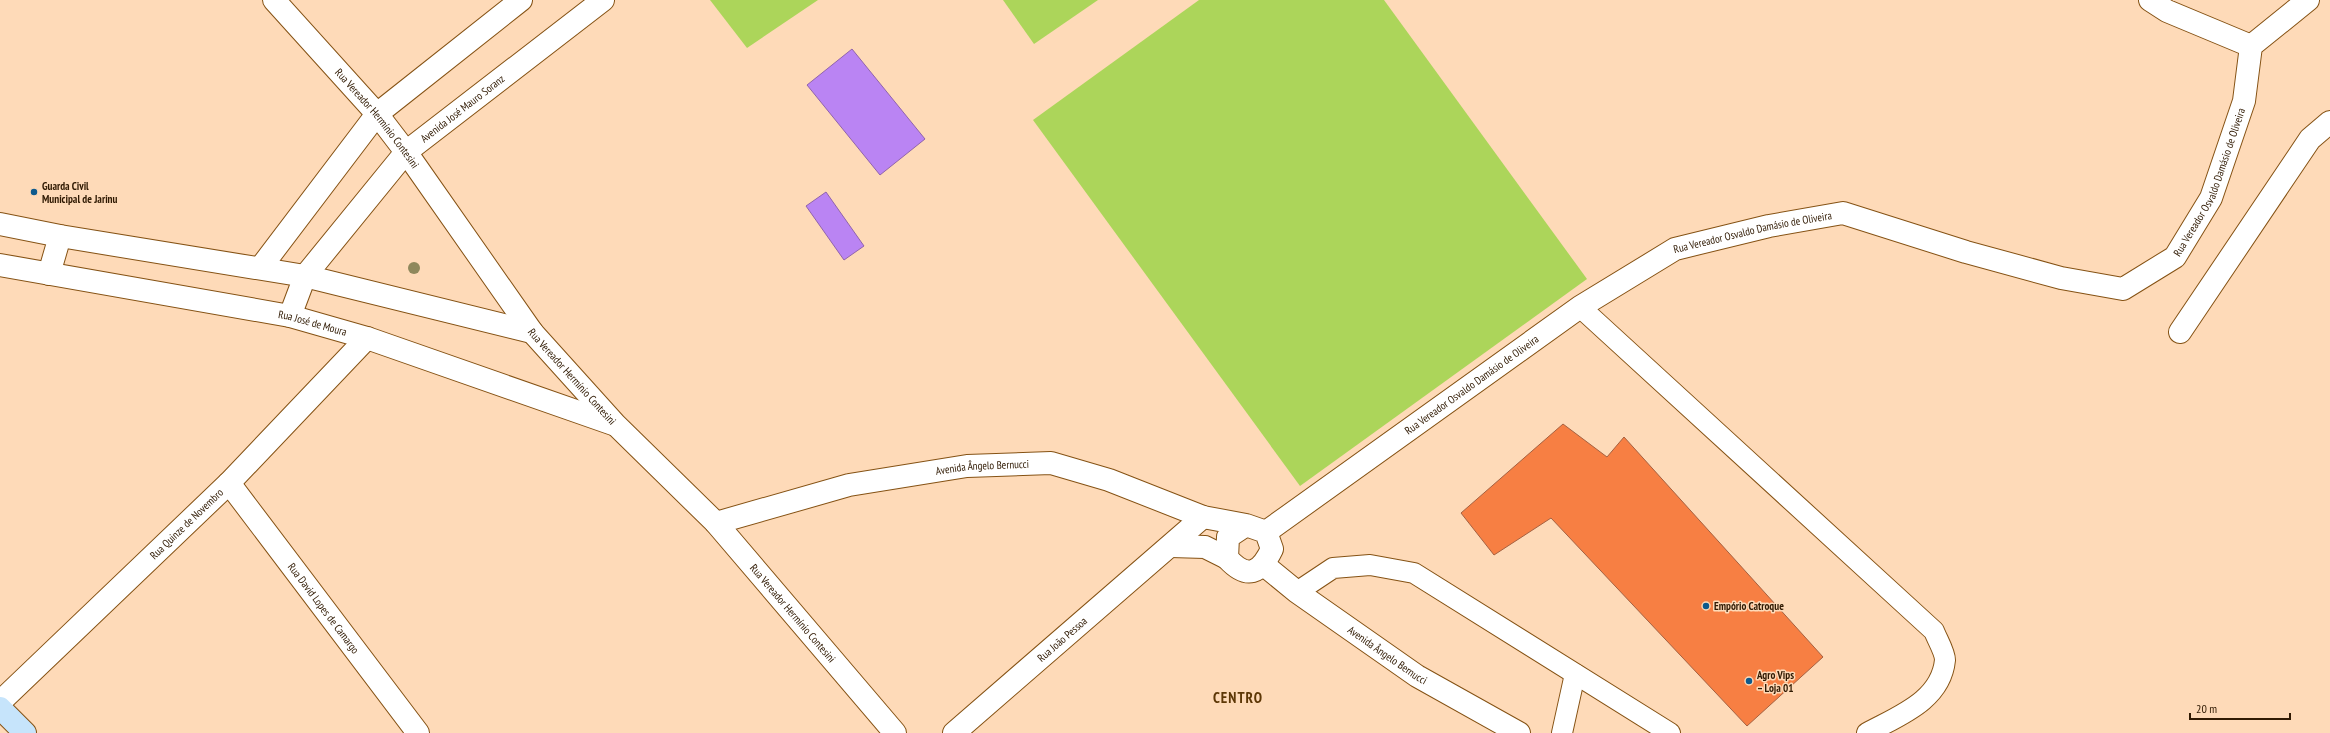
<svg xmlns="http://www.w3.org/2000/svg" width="2330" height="733" viewBox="0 0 2330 733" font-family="'PT Sans Narrow',sans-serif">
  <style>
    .green { fill: #acd55a }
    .water { fill: #ba84f3; stroke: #9164ab }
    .building { fill: #f77f43; stroke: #a56141 }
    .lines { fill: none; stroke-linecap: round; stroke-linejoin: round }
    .service-casing { stroke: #855214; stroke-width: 22 }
    .minor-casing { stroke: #855214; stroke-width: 24 }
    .secondary-casing { stroke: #855214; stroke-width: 24 }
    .service { stroke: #fff; stroke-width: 20 }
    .minor { stroke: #fff; stroke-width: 22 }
    .secondary { stroke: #c6e4fb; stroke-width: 22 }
    .tree { fill: #8f885c }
    .poi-dot { fill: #0e5a8d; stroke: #fedab8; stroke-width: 1.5 }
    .labels { text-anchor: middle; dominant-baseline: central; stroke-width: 3; stroke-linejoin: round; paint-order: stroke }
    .street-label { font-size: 11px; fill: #301a03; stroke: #fedab8 }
    .poi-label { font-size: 11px; font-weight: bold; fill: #301a03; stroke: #fedab8; text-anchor: start }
    .district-label { font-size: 15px; font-weight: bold; letter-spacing: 1px; fill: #5d3706; stroke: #fedab8 }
  </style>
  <rect width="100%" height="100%" fill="#fedab8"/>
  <!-- green -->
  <g class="green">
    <path d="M710 0H818L747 48Z"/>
    <path d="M1003 0H1098L1034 44Z"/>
    <path d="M1199 0H1384L1587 279 1300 486 1033 120Z"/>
  </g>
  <!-- water -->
  <g class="water">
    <path d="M852 49 925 139 880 175 807 85Z"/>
    <path d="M826 192 864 246 844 260 806 206Z"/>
  </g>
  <!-- building -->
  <path class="building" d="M1563 424 1607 457 1624 437 1823 657 1747 726 1551 518 1494 555 1461 513Z"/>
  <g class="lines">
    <defs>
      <g id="service">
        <path d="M1580 307 1934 631C1937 639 1945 652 1945 660 1941 701 1898 716 1867 733"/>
        <path d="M1297 592 1333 568 1370 565 1414 573 1670 733"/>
        <path d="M1562 733 1575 674"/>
      </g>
      <g id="minor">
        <path id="s1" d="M274 0 377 114 406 152 532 332 615 424 716 523 895 733"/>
        <path d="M2150 0 2167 11 2251 46"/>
        <path d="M0 224 60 236 305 276 532 332"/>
        <path id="s2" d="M0 265 290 316 367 338 613 424"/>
        <path d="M261 267 377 114 521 0"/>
        <path d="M49 274 60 236"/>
        <path id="s3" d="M290 316 305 276 406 152 603 0"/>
        <path d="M2180 332 2310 139 2330 122"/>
        <path id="s4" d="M229 483 418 733"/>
        <path id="s5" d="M716 523 849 485 967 466 1051 463 1109 480 1203 517 1246 525 1266 532 1272 549C1260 574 1247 580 1227 558L1228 537 1246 525"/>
        <path id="s6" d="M1266 532 1580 307 1675 249 1769 226 1843 213 1966 252 2061 278 2123 289 2175 257 2211 198 2244 101 2251 46 2308 0"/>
        <path d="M1171 546 1205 547 1227 558"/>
        <path id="s7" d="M1264 565 1297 592 1417 676 1519 733"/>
        <path id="s8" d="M0 702 229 483 367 338"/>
        <path id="s9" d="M954 733 1203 517"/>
      </g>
      <path id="secondary" d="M0 708 25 733"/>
    </defs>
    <!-- service casing -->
    <use href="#service" class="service-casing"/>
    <!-- minor casing -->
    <use href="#minor" class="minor-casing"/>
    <!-- secondary casing -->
    <use href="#secondary" class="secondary-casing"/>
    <!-- service -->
    <use href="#service" class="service"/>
    <!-- minor -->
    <use href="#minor" class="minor"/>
    <!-- secondary -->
    <use href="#secondary" class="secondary"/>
  </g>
  <!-- trees -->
  <circle class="tree" cx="414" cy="268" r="6"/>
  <!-- markers -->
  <g class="poi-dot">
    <circle cx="34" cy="192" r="4"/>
    <circle cx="1706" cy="606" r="4"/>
    <circle cx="1749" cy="681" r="4"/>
  </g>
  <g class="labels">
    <!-- street labels -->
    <g class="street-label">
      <text stroke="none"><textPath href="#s3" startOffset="274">Avenida José Mauro Soranz</textPath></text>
      <text stroke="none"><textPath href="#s1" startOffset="157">Rua Vereador Hermínio Contesini</textPath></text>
      <text stroke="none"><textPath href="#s6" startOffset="1104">Rua Vereador Osvaldo Damásio de Oliveira</textPath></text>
      <text stroke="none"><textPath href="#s6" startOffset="577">Rua Vereador Osvaldo Damásio de Oliveira</textPath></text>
      <text stroke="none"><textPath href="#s2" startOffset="318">Rua José de Moura</textPath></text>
      <text stroke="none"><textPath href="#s1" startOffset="481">Rua Vereador Hermínio Contesini</textPath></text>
      <text stroke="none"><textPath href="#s6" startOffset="253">Rua Vereador Osvaldo Damásio de Oliveira</textPath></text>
      <text stroke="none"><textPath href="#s5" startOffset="273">Avenida Ângelo Bernucci</textPath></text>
      <text stroke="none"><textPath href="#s8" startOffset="258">Rua Quinze de Novembro</textPath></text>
      <text stroke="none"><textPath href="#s4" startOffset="157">Rua David Lopes de Camargo</textPath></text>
      <text stroke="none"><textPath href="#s1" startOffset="805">Rua Vereador Hermínio Contesini</textPath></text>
      <text stroke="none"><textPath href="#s9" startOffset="143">Rua João Pessoa</textPath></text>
      <text stroke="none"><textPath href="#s7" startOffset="153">Avenida Ângelo Bernucci</textPath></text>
    </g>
    <!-- poi labels -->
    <g class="poi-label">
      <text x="42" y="186">Guarda Civil<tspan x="42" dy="13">Municipal de Jarinu</tspan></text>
      <text x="1714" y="606">Empório Catroque</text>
      <text x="1757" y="675">Agro Vips<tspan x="1757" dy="13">– Loja 01</tspan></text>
    </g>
    <!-- district labels -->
    <g class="district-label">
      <text x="1238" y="697">CENTRO</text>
    </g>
  </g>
  <!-- scale -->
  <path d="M2190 713v6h100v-6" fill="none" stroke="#301a03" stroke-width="2"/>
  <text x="2196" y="713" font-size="12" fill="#301a03" stroke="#fedab8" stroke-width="3" paint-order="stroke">20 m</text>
</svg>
